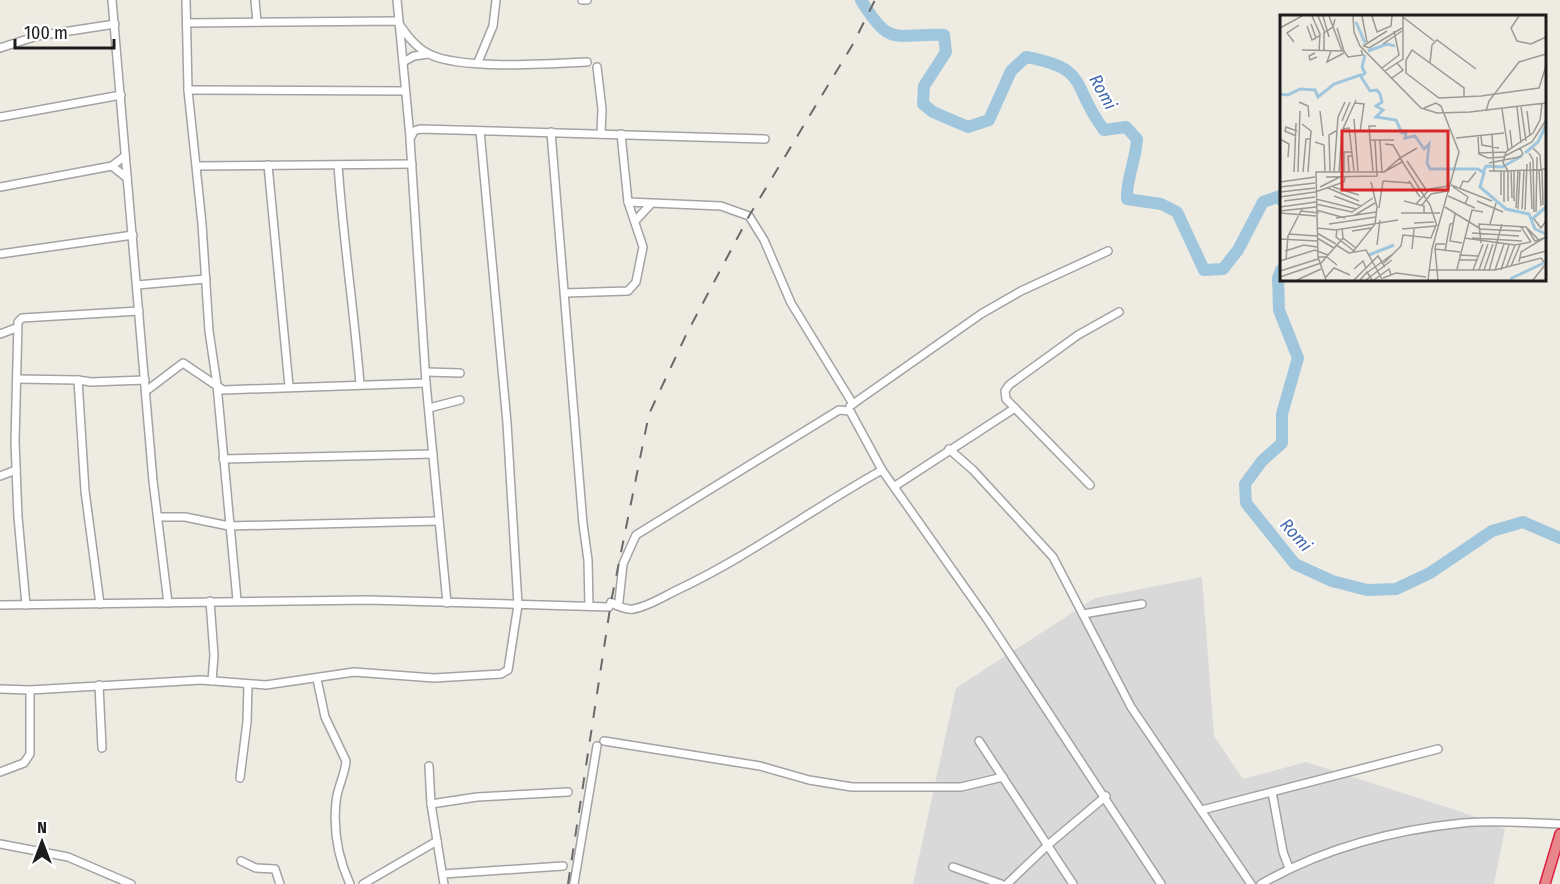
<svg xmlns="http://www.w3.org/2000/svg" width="1560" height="884" viewBox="0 0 1560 884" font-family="'Fira Sans Condensed',sans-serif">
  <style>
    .residential { fill: #dad9d9 }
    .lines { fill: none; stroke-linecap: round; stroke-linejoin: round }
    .river { stroke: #a0c6dd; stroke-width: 12 }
    .minor-casing { stroke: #a3a3a3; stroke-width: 10 }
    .highway-casing { stroke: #db2043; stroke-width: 12 }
    .minor { stroke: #fff; stroke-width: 7 }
    .highway { stroke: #e8878a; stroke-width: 9 }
    .rail { stroke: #6a6a6a; stroke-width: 2; stroke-dasharray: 12 12; stroke-linecap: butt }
    .labels { text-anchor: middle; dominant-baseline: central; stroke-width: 4.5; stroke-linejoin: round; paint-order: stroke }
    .water-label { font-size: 18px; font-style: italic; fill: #476aad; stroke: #fff }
    .inset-river { fill: none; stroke: #a0c6dd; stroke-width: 3 }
    .inset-road { fill: none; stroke: #9a9993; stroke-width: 1.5 }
    .view { fill: #d62828; fill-opacity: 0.15; stroke: #d62828; stroke-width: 3 }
    .inset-edge { fill: none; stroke: #1c1c1c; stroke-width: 3 }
  </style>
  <rect width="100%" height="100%" fill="#eeece2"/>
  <!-- residential -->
  <path class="residential" d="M1202 577 1214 736 1243 779 1306 762 1462 812 1505 829 1494 884H913L956 688 1095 598Z"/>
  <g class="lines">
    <!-- river -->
    <g class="river">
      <path d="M861 0C891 49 894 33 944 35L946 52 924 86 923 104 933 112 968 127 989 120 1011 71 1026 57C1092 69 1070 86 1104 130L1126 127 1137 139C1136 160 1126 179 1127 199L1161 204 1177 212 1204 270 1223 269 1238 250 1263 202 1280 196 1281 200"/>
      <path d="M1281 270 1278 278 1279 310 1298 358 1282 414V443L1262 461 1245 484 1246 503 1295 564 1332 581 1367 590 1396 589 1430 573 1492 531 1523 522 1560 538"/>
    </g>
    <defs>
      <g id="minor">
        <path d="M112 0 153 481 168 603"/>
        <path d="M186 0 188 90 202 224 209 331 217 385 237 600"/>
        <path d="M255 0 257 22"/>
        <path d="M397 0 410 137"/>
        <path d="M582 0H587"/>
        <path d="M188 23 397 21C406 34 415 47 429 54 460 70 551 64 587 62"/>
        <path d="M0 48 37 36 115 24"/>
        <path d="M403 62 414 56 428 54"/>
        <path d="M478 62 493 26 496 0"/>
        <path d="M597 67 602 109 601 134"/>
        <path d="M188 90 405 91"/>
        <path d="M0 117 121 95"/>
        <path d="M551 132 583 524 588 560 589 606"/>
        <path d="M268 165 289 386"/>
        <path d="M338 165C343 238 354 310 360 384"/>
        <path d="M112 166 127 178"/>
        <path d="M197 166 412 164"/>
        <path d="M0 187 112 166 125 156"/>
        <path d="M628 202 721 206 749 216 764 240 791 303 853 404"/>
        <path d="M635 221 650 205"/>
        <path d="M0 254 133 235"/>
        <path d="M137 285 206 279"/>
        <path d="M565 293 628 291 636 282 643 247 628 202 621 134"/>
        <path d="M0 334 16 328"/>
        <path d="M426 372 460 373"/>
        <path d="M17 379 78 380"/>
        <path d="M146 391 183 363 223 390 426 383"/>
        <path d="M850 406 981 314 1021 291 1108 251"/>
        <path d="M429 408 460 400"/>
        <path d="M949 449 973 470 1053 557 1131 707 1251 884"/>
        <path d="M223 459 433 454"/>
        <path d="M0 476 16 470"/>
        <path d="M1090 485 1006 399 1005 391 1009 385 1078 335 1119 312"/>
        <path d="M895 486 1015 408"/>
        <path d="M158 517H185L229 526 439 521"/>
        <path d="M210 601 214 655 212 681"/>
        <path d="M447 603 426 383 410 139 414 131 420 129 765 139"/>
        <path d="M100 604 85 491 78 380 91 382 145 380"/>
        <path d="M0 605 369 600 609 607 611 602 616 605 619 601 623 564 636 535 839 410 850 411 882 470 987 619 1161 884"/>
        <path d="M26 605 18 517 15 442 18 322 22 318 139 311"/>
        <path d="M616 605C621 607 626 610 633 609 647 607 663 597 675 591 748 557 812 509 882 470"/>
        <path d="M1083 614 1142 604"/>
        <path d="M317 679 325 717 346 761C345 775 337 788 336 802 333 831 338 858 350 884"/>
        <path d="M99 685 102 748"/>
        <path d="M0 689 30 690 201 680 266 685 354 672 434 678 501 674 508 670 518 605 507 423 480 131"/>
        <path d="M604 741 760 766 809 780 852 787H961L1003 777"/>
        <path d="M979 741 1073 884"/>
        <path d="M429 766 431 804 444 884"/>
        <path d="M0 772 24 763 30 754V690"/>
        <path d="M240 778 247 722 248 684"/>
        <path d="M1272 792 1283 852 1289 868"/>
        <path d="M431 804 477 797 568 792"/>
        <path d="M1202 810 1438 749"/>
        <path d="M0 844 68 857 131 884"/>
        <path d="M241 861 256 868 275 869 280 884"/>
        <path d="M953 867 1001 884"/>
        <path d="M443 874 563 866"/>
        <path d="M363 884 437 841"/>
        <path d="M574 884 597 746"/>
        <path d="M1007 884 1049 844 1106 796"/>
        <path d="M1261 884C1322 849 1393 830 1463 823 1495 820 1528 823 1560 824"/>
      </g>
      <path id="highway" d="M1545 884 1560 834"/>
    </defs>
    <!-- minor casing -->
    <use href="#minor" class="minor-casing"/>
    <!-- highway casing -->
    <use href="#highway" class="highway-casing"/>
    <!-- minor -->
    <use href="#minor" class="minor"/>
    <!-- highway -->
    <use href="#highway" class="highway"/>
    <!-- rail -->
    <path class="rail" d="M568 884 611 602 649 414 686 335 749 216 853 44 875 0"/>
  </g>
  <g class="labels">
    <!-- water labels -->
    <g class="water-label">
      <text transform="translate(1103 92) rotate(61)">Romi</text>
      <text transform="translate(1296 535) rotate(48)">Romi</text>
    </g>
  </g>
  <!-- overview -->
  <g transform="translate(1280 15)">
    <rect width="266" height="266" fill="#eeece2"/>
    <path class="inset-river" d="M76 7 85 28M88 36 107 29 115 31M81 61 85 58 82 52 85 40M0 79 8 80 20 74 35 75 38 82 54 69 80 60 90 76 97 75 100 79 102 87 96 91 103 95 96 102 116 105 122 118H126L125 123 135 121 144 134 149 129 147 148 150 154H198L204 158 200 172 226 194 249 199 255 214 266 219M245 138 258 127 266 110M203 157 206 151 222 152 242 141M251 205 266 192M89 240 114 230M230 264 266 247"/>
    <path class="inset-road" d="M32 1 40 19 39 36M38 1 45 18M43 1 49 22M49 1 62 36M73 1 74 17 80 31 141 93 157 98 190 97 266 88M82 1 87 27M92 1 97 17 111 11 112 1M239 1 231 13 237 26 251 29 266 22M123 2 154 26M31 9 36 23 40 20M27 11 32 25 36 23M0 13 22 1M57 13 64 36M14 27 7 18 19 10M103 29 122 16M83 31 107 16M84 31 89 33 122 13M22 35 64 36 68 42 83 40 81 35M44 36V18L53 12 55 4M51 36 47 47 64 38M35 38 29 41 30 45 37 42M117 48 123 44V1M150 48 152 30 157 25 196 54M102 53 119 40 114 16M105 56 117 48 123 55 112 63M184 82V73L132 35 126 45V58L159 83 201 81 259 73 266 51M19 87 28 91 29 102M75 88 84 89 80 117M262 89 260 105 253 118 226 137 223 148 228 156 266 154M237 92 241 128M241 92 246 126M144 93 156 88 161 91 179 137 152 234 148 265M222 94 228 135M40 96 43 121M206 96 209 86 239 47 266 39M247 96 250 121M74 104 78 156M62 106 70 87M22 109 31 116 28 157M63 114 69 113 74 156M89 115 112 116M230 115 232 133M212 120 214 157M16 121 5 116 6 112 17 116M201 121 202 130 219 133M198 122 199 139 208 143 223 142 252 127 266 105M176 123 224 118M0 124 9 129 8 142M90 125 89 111H96M100 125 102 157M35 127 44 130 45 157M105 129 113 130 120 142M253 133 260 140 261 154M198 138 226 137M249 138 253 145 254 197M120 143 137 133M127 146 147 176M250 147 252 194M209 148 239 142 243 139 240 133M262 154 263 190M231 155 232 183M259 155 261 191M50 156 49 120 56 116M93 156 90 125H114M209 156H228V186M221 156V180M14 157 16 108M18 157 20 96M23 157 26 124H31M54 157 58 102 65 87M59 157 62 116 76 85M64 157V137H72M69 157 68 141H72M104 157 122 147M46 162 97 161 95 125M103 166 130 168M129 166 140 182M0 167 35 162M171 170 212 186M0 172 35 168M40 172 60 162M53 172 79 180M173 172 188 182 185 189M48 173 79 186M180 173 183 166 188 167 196 157M0 177 35 173M35 177 64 167 65 162M54 181 81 191M168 181 195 193M0 182 35 177M36 184 76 194M4 186 35 182M124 186 144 191V198M197 186 223 197M234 186V155M224 187V156M36 189 72 197 93 183M136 189 150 174 168 171M142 190 151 179 167 176M0 192 36 187M165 192 199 213M99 193 103 166M236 193 238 155M238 194 240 155M242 194 244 155M36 195 65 203M245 195 247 149M0 196 36 192M21 196 39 198M256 197 257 142M0 198 36 201M121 198H160M175 199 170 226 182 228M75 200 95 188M56 203 96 197M254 204 261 213 266 206M134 208 154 207M49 209 96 202M210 209 216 188M241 212 251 227M246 212 255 226 264 223M37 213 56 215 118 205M62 213 63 223 76 233M122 214 156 211M199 214 241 216M57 215 56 222 74 236M72 216 91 213M37 218 56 229M192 218 239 221M9 219 37 221M37 223 54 233M184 223 235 230 251 227M192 223 242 226M0 224 37 226M201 228 199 209 246 212 258 224M56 230 69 238 86 235 102 264M97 230 100 205M132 234 134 214M155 234 180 237M5 236 24 230 37 232M165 236 170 209 174 208M72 238 95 209 97 192 91 167M179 240 198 241M38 242H47L57 250M240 243 266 236M6 245 8 221 22 194M179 245H197M0 246 35 235 48 240M239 247 241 237 266 222M104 248 121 231 123 220 151 223 156 210M231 251 240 230M226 253 235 230M74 254 83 246 86 253M177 254 192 195 203 197M149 255H215L261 243 264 247M193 255 203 229M199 255 208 229M204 255 213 229M215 255 224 229M221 255 229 230M0 256 38 244M209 256 222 209M88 257 113 239M0 262 41 248 63 223M45 263 54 253 70 260M103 263 116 258 146 262M17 265 41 254M46 265 38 242 36 157H104L120 143 150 190 157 211M74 265 98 241 105 252M80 265 87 257 92 265M86 265 112 245M94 265 109 254 111 260M158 265 155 234 156 229H165M253 265 265 250"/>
    <path class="view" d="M62 116H168V175H62Z"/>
    <rect width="266" height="266" class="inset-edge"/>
  </g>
  <!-- north arrow -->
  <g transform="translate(42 842)" stroke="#ffffff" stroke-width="4.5" paint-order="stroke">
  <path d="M0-4.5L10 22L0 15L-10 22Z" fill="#1c1c1c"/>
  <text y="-9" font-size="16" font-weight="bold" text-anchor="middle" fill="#1c1c1c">N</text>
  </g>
  <!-- scale -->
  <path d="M15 39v9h99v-9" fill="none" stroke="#1c1c1c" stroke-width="3"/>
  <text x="24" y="39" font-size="18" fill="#1c1c1c" stroke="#ffffff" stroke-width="4.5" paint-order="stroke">100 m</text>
</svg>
